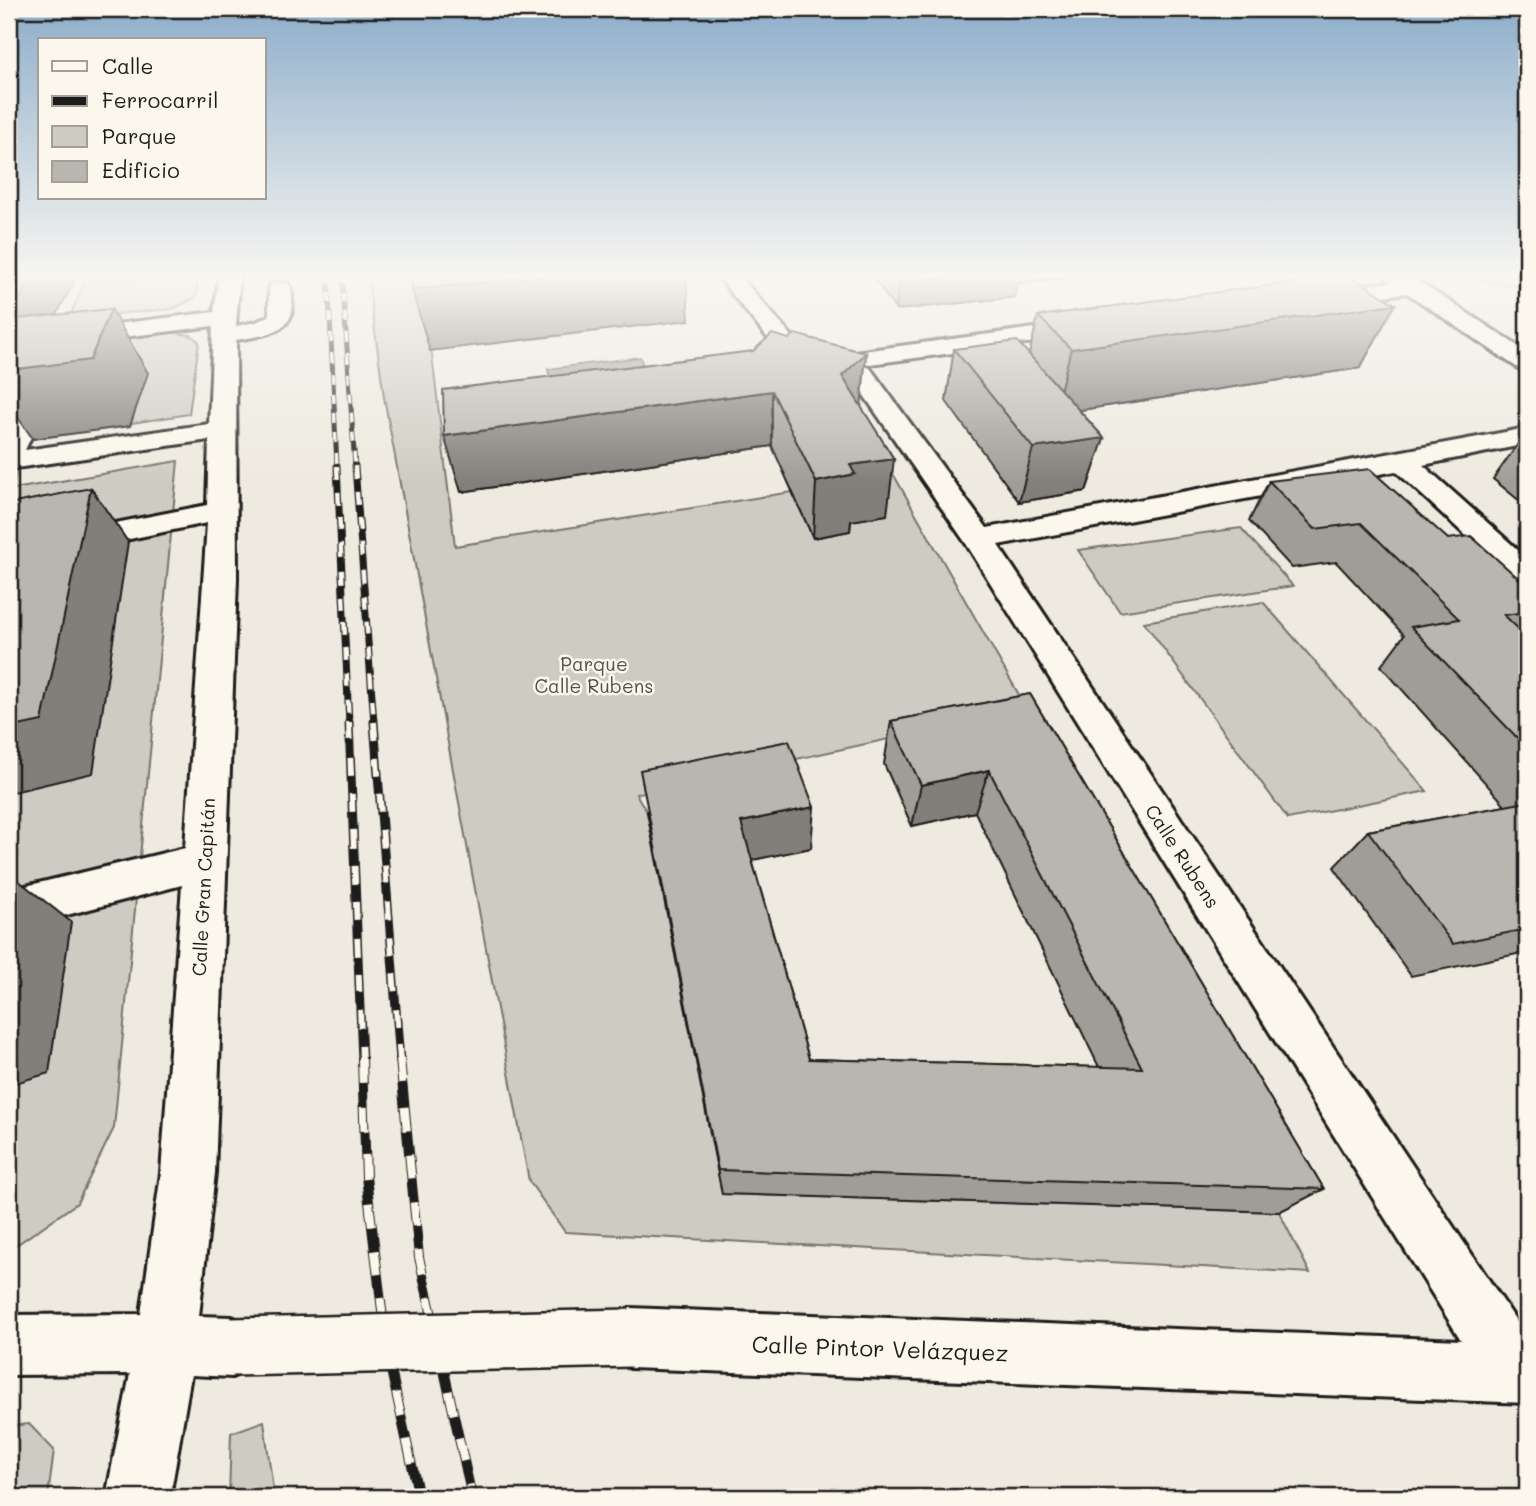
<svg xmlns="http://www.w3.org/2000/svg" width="1536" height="1506" viewBox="0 0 1536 1506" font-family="Mali,sans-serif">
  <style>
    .green { fill: #ceccc2; stroke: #75746f; stroke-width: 2 }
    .water { fill: #a6a39d; stroke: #6f6d69; stroke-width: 2 }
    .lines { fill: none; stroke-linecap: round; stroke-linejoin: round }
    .minor-casing { stroke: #1c1c1c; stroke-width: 6 }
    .minor { fill: #fbf7ec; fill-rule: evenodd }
    .rail-far3-casing { stroke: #1c1c1c; stroke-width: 5 }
    .rail-far2-casing { stroke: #1c1c1c; stroke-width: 7 }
    .rail-far1-casing { stroke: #1c1c1c; stroke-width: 9 }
    .rail-casing { stroke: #1c1c1c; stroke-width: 10 }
    .rail-far3 { stroke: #fbf7ec; stroke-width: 3.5; stroke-dasharray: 10; stroke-linecap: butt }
    .rail-far2 { stroke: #fbf7ec; stroke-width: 4.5; stroke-dasharray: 13; stroke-linecap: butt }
    .rail-far1 { stroke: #fbf7ec; stroke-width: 6; stroke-dasharray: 18; stroke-linecap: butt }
    .rail { stroke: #fbf7ec; stroke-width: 8; stroke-dasharray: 24; stroke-linecap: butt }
    .minor-bridge-casing { stroke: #1c1c1c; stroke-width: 62; stroke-linecap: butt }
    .minor-bridge { stroke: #fbf7ec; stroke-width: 57 }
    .wall { fill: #9f9d96; stroke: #1c1c1c; stroke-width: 2 }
    .shaded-wall { fill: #827f7a; stroke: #1c1c1c; stroke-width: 2 }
    .building { fill: #b9b6af; stroke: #1c1c1c; stroke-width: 2 }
    .labels { text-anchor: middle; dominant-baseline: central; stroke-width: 5; stroke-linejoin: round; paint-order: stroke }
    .park-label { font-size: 19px; fill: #51514e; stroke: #fbf7ec }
    .street-label { font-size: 19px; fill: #1c1c1c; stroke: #fbf7ec }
    .near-street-label { font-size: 23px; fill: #1c1c1c; stroke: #fbf7ec }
  </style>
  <rect width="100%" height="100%" fill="#eeeadf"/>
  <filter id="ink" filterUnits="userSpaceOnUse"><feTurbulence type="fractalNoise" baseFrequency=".0143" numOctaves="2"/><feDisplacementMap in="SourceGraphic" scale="14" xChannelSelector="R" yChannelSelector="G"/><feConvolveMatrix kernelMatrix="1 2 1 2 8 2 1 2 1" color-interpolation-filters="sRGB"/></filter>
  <g filter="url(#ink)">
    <!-- green -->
    <g class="green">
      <path d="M189 273 199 276 196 297 173 309 69 318 85 282Z"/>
      <path d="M367 273H571L424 289 455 546 792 492 813 538 845 522 871 435 1027 709 636 794 647 812 722 1194 1279 1212 1310 1273 565 1232 529 1181 384 397Z"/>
      <path d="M1435 273H1527V288Z"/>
      <path d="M166 332 191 335 199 342 189 414 20 441 14 489 178 461 114 1128 77 1203 9 1250V350Z"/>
      <path d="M1241 528 1293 586 1120 612 1078 550Z"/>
      <path d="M1263 602 1427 791 1288 819 1144 622Z"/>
      <path d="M264 1421 274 1497H229L231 1433Z"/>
      <path d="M29 1424 54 1450 48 1497H9V1426Z"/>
    </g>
    <!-- water -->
    <path class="water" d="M640 357 649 383 554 396 548 369Z"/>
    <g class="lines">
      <defs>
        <g id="minor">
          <path d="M219 273H240L236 326 256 322 269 316V288L272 283H288C292 289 292 293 292 300 297 333 261 336 236 340L237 579 215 1173 199 1316 232 1317 253 1326 262 1347 253 1368 232 1377 191 1375 170 1497H106L130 1374 9 1375V1315L141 1314 161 1173 182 885 9 930V890L185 848 207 523 9 564V544L207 505 209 440 9 469 11 423H9V407L29 405 38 407 42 413 25 450 209 424 213 326 9 351V337L214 312Z"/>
          <path d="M715 273H737L798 343 832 355 1087 321 1095 323 1099 328 1095 333 1087 335 863 365 870 368 987 528 1527 428V444L1423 465 1527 558V585L1516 582 1396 471 998 545 1527 1337V1403L630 1368 609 1359 600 1338 609 1317 630 1308 1461 1340 965 542 852 378 780 353Z"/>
          <path d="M1382 273H1406L1527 352V370L1518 368 1407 293 1323 304 1315 302 1312 297 1315 292 1323 290 1391 282Z"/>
        </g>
      </defs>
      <!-- minor casing -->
      <use href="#minor" class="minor-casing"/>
      <!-- minor -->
      <use href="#minor" class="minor"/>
      <defs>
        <g id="rail-far3">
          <path d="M328 273 337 467"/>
          <path d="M342 273 355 467"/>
        </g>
        <g id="rail-far2">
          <path d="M337 466 349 723"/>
          <path d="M355 466 374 723"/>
        </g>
        <g id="rail-far1">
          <path d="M349 722 362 1061"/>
          <path d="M374 722 400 1061"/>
        </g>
        <g id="rail">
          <path d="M362 1059 366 1177 387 1352 419 1497"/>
          <path d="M400 1059 419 1257 472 1497"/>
        </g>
      </defs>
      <!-- rail-far3 casing -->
      <use href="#rail-far3" class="rail-far3-casing"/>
      <!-- rail-far2 casing -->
      <use href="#rail-far2" class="rail-far2-casing"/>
      <!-- rail-far1 casing -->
      <use href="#rail-far1" class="rail-far1-casing"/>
      <!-- rail casing -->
      <use href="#rail" class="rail-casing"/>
      <!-- rail-far3 -->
      <use href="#rail-far3" class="rail-far3"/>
      <!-- rail-far2 -->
      <use href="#rail-far2" class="rail-far2"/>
      <!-- rail-far1 -->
      <use href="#rail-far1" class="rail-far1"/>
      <!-- rail -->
      <use href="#rail" class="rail"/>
      <defs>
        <path id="minor-bridge" d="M232 1347 630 1338"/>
      </defs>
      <!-- minor-bridge casing -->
      <use href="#minor-bridge" class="minor-bridge-casing"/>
      <!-- minor-bridge -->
      <use href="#minor-bridge" class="minor-bridge"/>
    </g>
    <!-- wall -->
    <g class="wall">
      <path d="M870 273H1112L1018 283 1015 297 896 310Z"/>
      <path d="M1395 304 1360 368 1079 410 1104 438 1086 491 1019 502 946 401 954 349 1029 355 1038 316Z"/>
      <path d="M789 339 866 353 861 406 887 515 851 521 850 531 813 538 772 446 461 492Z"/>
      <path d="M1527 431V507L1493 479Z"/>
      <path d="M1269 481 1448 539 1527 586V952L1411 976 1334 867 1368 831 1506 806 1381 666 1404 635 1336 562 1292 568 1249 521Z"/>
      <path d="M1030 694 1324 1189 1279 1212 722 1194 647 812 811 848 752 860 809 1059 1099 1067 975 812 912 826 884 764 891 721Z"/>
    </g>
    <!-- shaded-wall -->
    <g class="shaded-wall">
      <path d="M9 273H79L51 325 111 309 148 373 130 426 33 439 9 405Z"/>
      <path d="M571 273H686L689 320 430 351 412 290Z"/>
      <path d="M986 273H1112L1017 283 1015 297 896 310 899 282Z"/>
      <path d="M1395 304 1360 368 1054 414 1071 349Z"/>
      <path d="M866 353 861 407 842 376Z"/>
      <path d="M772 391V446L461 492 444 436Z"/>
      <path d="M1104 438 1086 491 1019 502 1033 448Z"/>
      <path d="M894 459 887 515 851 521 850 531 813 538 816 482 850 465Z"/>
      <path d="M9 484 13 490 9 505Z"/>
      <path d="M91 488 128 542 93 773 9 793V728Z"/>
      <path d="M989 770 975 812 912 826 921 785Z"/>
      <path d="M814 807 811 848 743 862 741 822Z"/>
      <path d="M9 873 71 922 49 1073 9 1085Z"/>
    </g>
    <!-- building -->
    <g class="building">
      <path d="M412 273H571L412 290Z"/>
      <path d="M892 273H986L899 282Z"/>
      <path d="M1349 275 1395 304 1071 349 1038 316Z"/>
      <path d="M27 287 9 317V289Z"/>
      <path d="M111 309 90 360 9 370V320Z"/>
      <path d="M772 334 789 339 795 334 866 353 842 376 894 459 850 465 855 474 816 482 772 391 444 436 443 390 753 351Z"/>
      <path d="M1017 341 1104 438 1033 448 954 349Z"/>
      <path d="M1370 469 1448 539 1471 536 1527 586V612L1504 615 1527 637V748L1411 627 1459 619 1361 523 1315 529 1269 481Z"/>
      <path d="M91 488 42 721 9 728V504Z"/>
      <path d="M1030 694 1324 1189 718 1170 640 770 789 741 814 807 741 822 809 1059 1142 1068 989 770 921 785 891 721Z"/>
      <path d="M1527 802V929L1453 944 1368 831Z"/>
    </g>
  </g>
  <!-- sky -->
  <linearGradient id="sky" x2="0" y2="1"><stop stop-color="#8dadca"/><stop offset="0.57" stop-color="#f7f6f1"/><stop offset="1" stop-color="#f7f6f1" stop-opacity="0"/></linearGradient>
  <rect width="1536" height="483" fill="url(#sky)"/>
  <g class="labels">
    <!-- park labels -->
    <g class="park-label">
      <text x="594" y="663">Parque<tspan x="594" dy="22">Calle Rubens</tspan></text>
    </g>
    <!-- street labels -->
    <g class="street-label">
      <text transform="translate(1183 856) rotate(57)">Calle Rubens</text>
      <text transform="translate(203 887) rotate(-87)">Calle Gran Capitán</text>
    </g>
    <!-- near-street labels -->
    <g class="near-street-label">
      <text transform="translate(880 1348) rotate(2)">Calle Pintor Velázquez</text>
    </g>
  </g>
  <!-- margin -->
  <rect width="1536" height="1506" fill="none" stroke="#fbf7ec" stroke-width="35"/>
  <rect x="18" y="18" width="1501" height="1471" fill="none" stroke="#1c1c1c" stroke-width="2.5" filter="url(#ink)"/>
  <!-- legend -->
  <rect x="38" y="38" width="228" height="161" fill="#fbf7ec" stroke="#a29f99" stroke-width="2"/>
  <rect x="52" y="61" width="35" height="10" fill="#fbf7ec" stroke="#a29f99" stroke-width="2"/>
  <text x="102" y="74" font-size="21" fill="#1c1c1c">Calle</text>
  <rect x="52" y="96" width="35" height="10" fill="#1c1c1c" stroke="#a29f99" stroke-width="2"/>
  <text x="102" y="108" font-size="21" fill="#1c1c1c">Ferrocarril</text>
  <rect x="52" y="126" width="35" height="21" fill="#ceccc2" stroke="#a29f99" stroke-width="2"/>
  <text x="102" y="144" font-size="21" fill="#1c1c1c">Parque</text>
  <rect x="52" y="161" width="35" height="21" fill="#b9b6af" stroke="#a29f99" stroke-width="2"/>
  <text x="102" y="178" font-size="21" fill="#1c1c1c">Edificio</text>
</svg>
